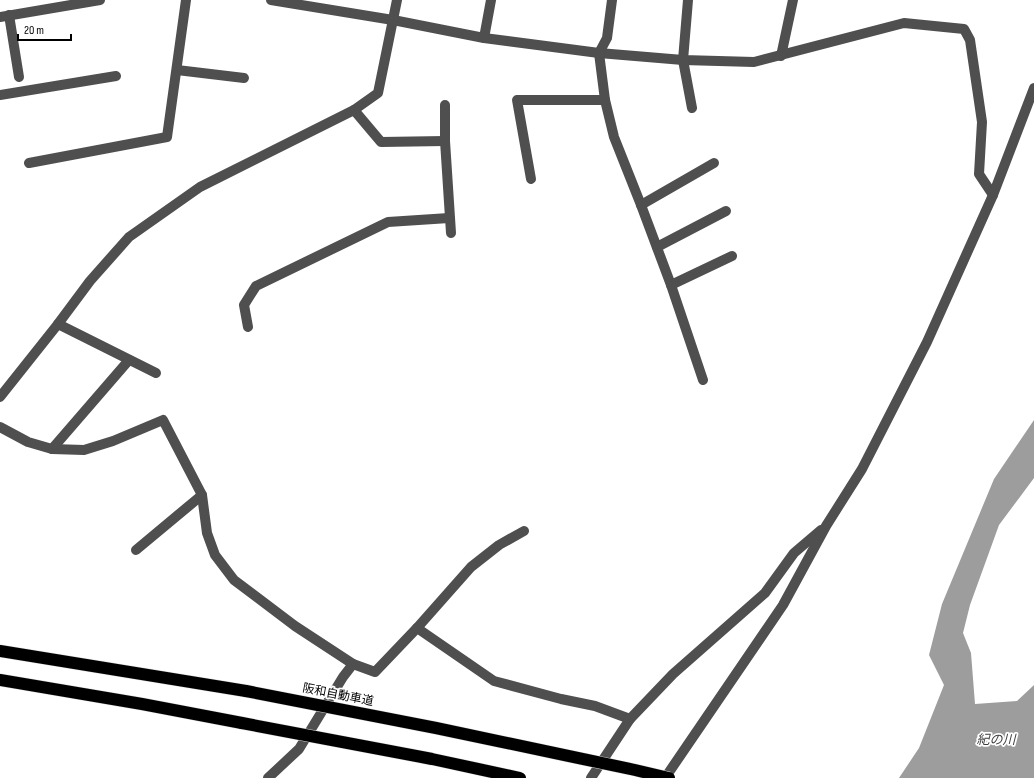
<svg xmlns="http://www.w3.org/2000/svg" width="1034" height="778" viewBox="0 0 1034 778" font-family="'Sofia Sans Condensed','Noto Sans JP',sans-serif">
  <style>
    .water { fill: #9d9d9d }
    .lines { fill: none; stroke-linecap: round; stroke-linejoin: round }
    .highway-casing { stroke: #dbdbdb; stroke-width: 13 }
    .minor { stroke: #4f4f4f; stroke-width: 10 }
    .highway { stroke: #000; stroke-width: 12 }
    .highway-bridge-casing { stroke: #dbdbdb; stroke-width: 13; stroke-linecap: butt }
    .highway-bridge { stroke: #000; stroke-width: 12 }
    .labels { text-anchor: middle; dominant-baseline: central; stroke-width: 3.5; stroke-linejoin: round; paint-order: stroke }
    .street-label { font-size: 12px; fill: #000; stroke: #fff }
    .water-label { font-size: 13px; font-style: italic; fill: #3e3e3e; stroke: #fff }
  </style>
  <rect width="100%" height="100%" fill="#fff"/>
  <!-- water -->
  <path class="water" d="M1034 420V478L999 525 970 605 963 633 971 653 975 704 1017 701 1034 685V778H899L919 748 944 685 929 655 942 604 994 479Z"/>
  <g class="lines">
    <defs>
      <g id="highway">
        <path d="M0 651 246 691"/>
        <path d="M0 680 142 704 242 723"/>
      </g>
    </defs>
    <!-- highway casing -->
    <use href="#highway" class="highway-casing"/>
    <!-- minor -->
    <g class="minor">
      <path d="M271 0 393 20 484 38 599 53 683 60 754 62 904 23 964 29 970 40 982 122 979 174 993 195"/>
      <path d="M612 0 607 38 599 53 605 100 614 137 641 205 671 285 703 380"/>
      <path d="M688 0 683 60 692 108"/>
      <path d="M9 15 19 77"/>
      <path d="M0 17 100 0"/>
      <path d="M484 38 491 0"/>
      <path d="M781 56 793 0"/>
      <path d="M177 70 244 78"/>
      <path d="M0 95 116 76"/>
      <path d="M445 105V141L451 233"/>
      <path d="M354 110 381 142 445 141"/>
      <path d="M29 163 167 137 186 0"/>
      <path d="M531 179 517 100H605"/>
      <path d="M641 205 714 163"/>
      <path d="M657 247 726 211"/>
      <path d="M671 285 732 256"/>
      <path d="M58 324 156 373"/>
      <path d="M248 327 244 305 256 286 388 222 449 218"/>
      <path d="M0 397 58 324 90 281 129 237 200 187 354 110 378 93 397 0"/>
      <path d="M0 427 28 442 52 449 84 450 113 441 163 420 202 495 207 533 215 555 234 580 295 626 353 664 375 672 417 628 494 681 561 699 595 706 630 719"/>
      <path d="M52 449 129 360"/>
      <path d="M136 550 202 495"/>
      <path d="M417 628 471 567 499 545 524 531"/>
      <path d="M268 778 299 749 343 677 353 664"/>
      <path d="M591 778 630 719 673 674 765 593 794 553 821 530"/>
      <path d="M665 778 783 605 826 526 862 469 927 342 993 195 1034 88"/>
    </g>
    <!-- highway -->
    <use href="#highway" class="highway"/>
    <defs>
      <g id="highway-bridge">
        <path d="M246 691 436 728 635 770 669 778"/>
        <path d="M242 723 432 759 520 778"/>
      </g>
    </defs>
    <!-- highway-bridge casing -->
    <use href="#highway-bridge" class="highway-bridge-casing"/>
    <!-- highway-bridge -->
    <use href="#highway-bridge" class="highway-bridge"/>
  </g>
  <g class="labels">
    <!-- street labels -->
    <g class="street-label">
      <text transform="translate(338 695) rotate(11)">阪和自動車道</text>
    </g>
    <!-- water labels -->
    <g class="water-label">
      <text x="996" y="740">紀の川</text>
    </g>
  </g>
  <!-- scale -->
  <path d="M18 34v6h53v-6" fill="none" stroke="#000000" stroke-width="2"/>
  <text x="24" y="34" font-size="12" fill="#000000" stroke="#ffffff" stroke-width="3" paint-order="stroke">20 m</text>
</svg>
